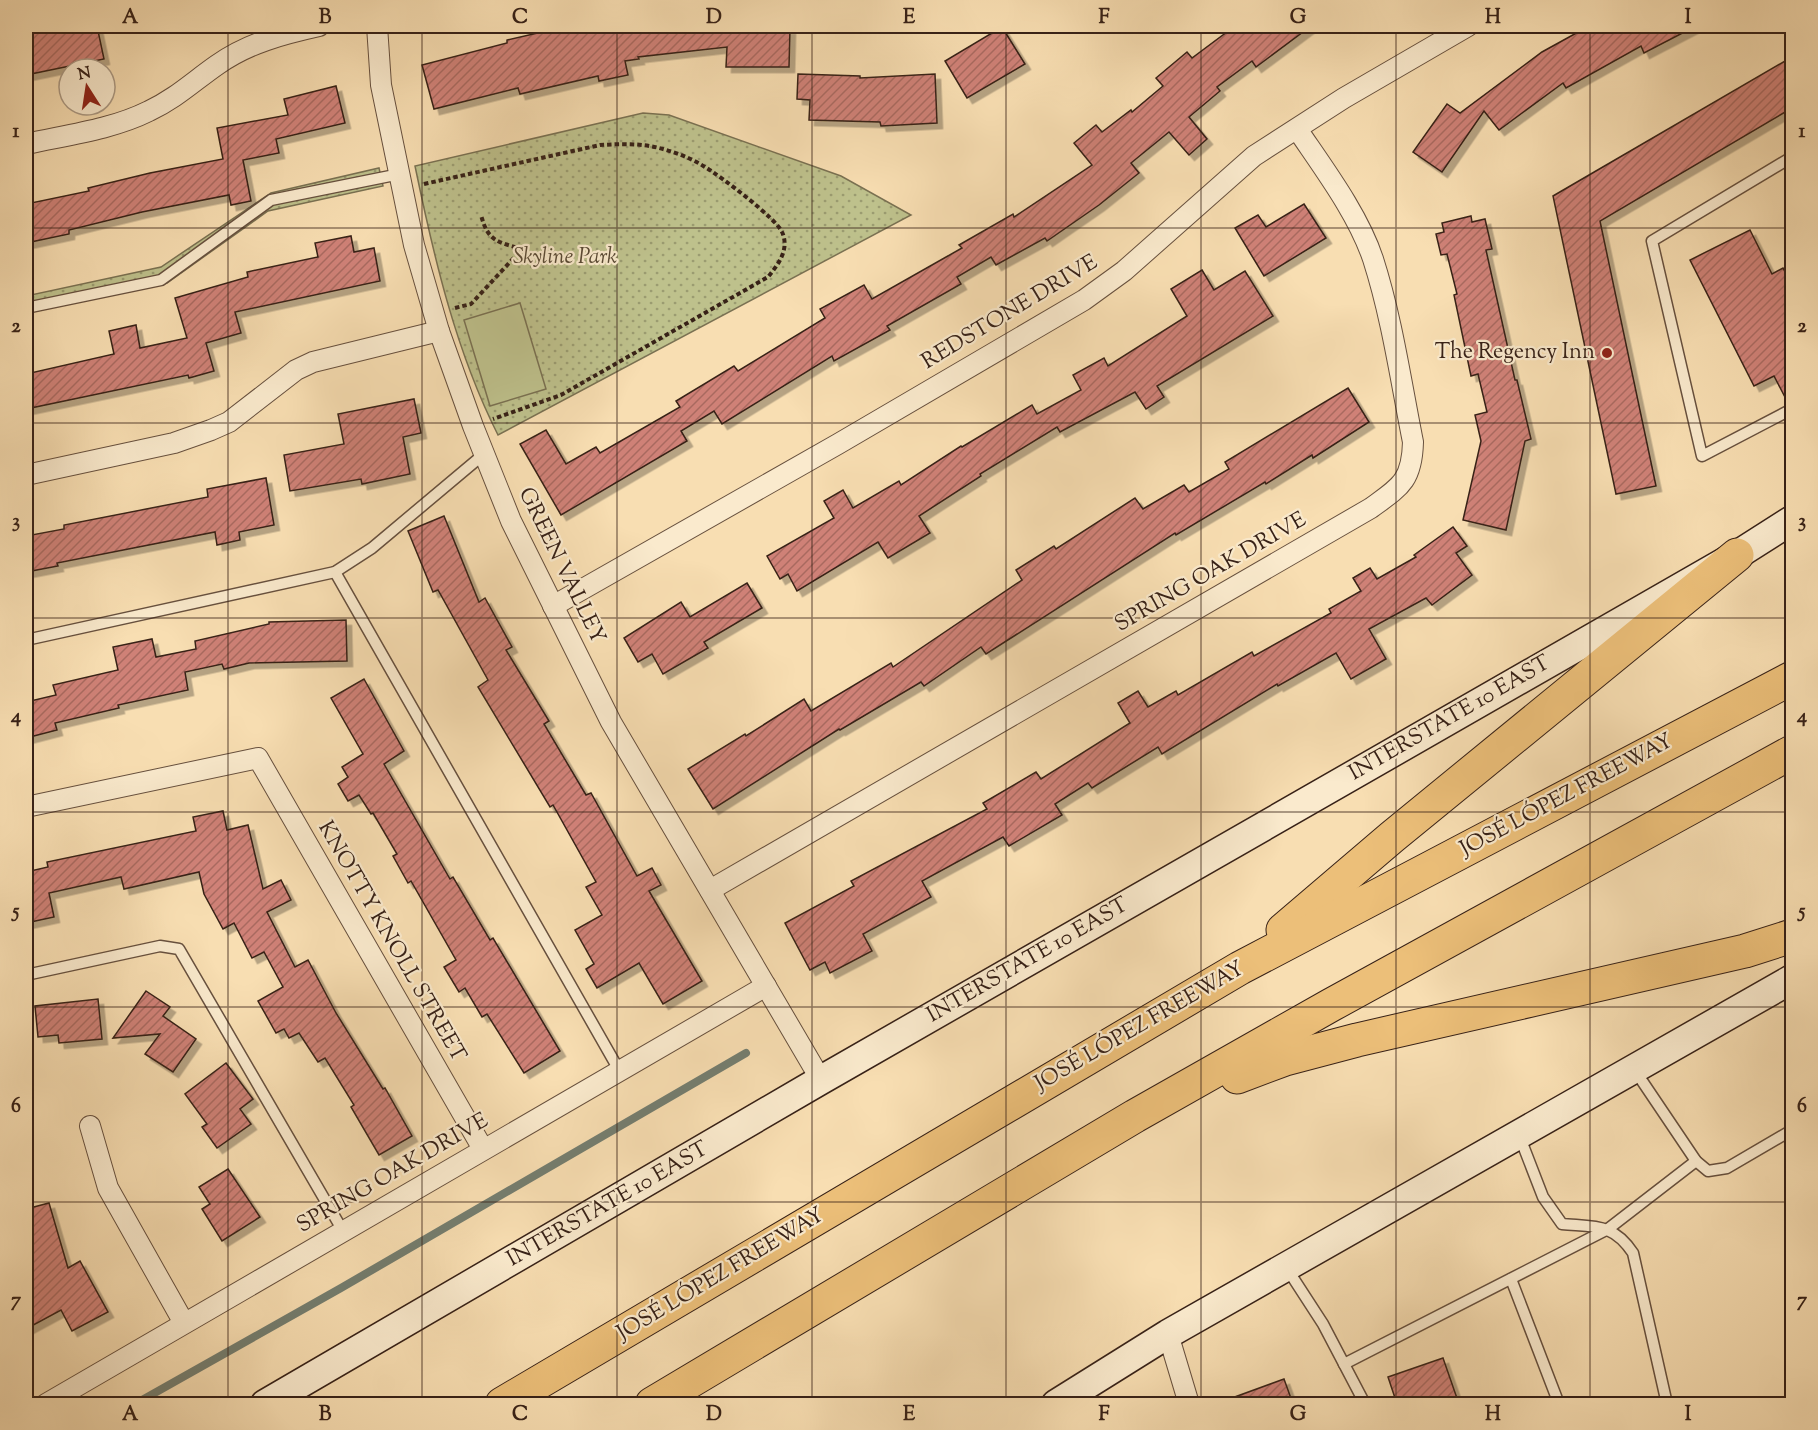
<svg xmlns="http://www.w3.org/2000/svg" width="1818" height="1430" viewBox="0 0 1818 1430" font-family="'Sorts Mill Goudy',serif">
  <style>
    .green { fill: url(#green-dots); stroke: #7a7152; stroke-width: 1.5 }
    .pitch { fill: #bec18c; stroke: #7a7152; stroke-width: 1.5 }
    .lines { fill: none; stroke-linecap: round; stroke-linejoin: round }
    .stream { stroke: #747e70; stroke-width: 8 }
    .building { fill: url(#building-hatch); stroke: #372117; stroke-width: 1.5; filter: url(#shadow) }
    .service-casing { stroke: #67503e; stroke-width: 13 }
    .minor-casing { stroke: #67503e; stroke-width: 22 }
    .secondary-casing { stroke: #372117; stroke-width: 31 }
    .motorway-casing { stroke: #372117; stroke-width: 35 }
    .path { stroke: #372117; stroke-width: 4; stroke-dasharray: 4.5 3; stroke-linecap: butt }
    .service { stroke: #faeacd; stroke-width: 10 }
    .minor { stroke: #faeacd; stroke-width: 20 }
    .secondary { stroke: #faeacd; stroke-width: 28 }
    .motorway { stroke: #ecbf79; stroke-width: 33 }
    .grid { fill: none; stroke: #372117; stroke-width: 1.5; stroke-opacity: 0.55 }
    .poi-dot { fill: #8f2418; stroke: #faeacd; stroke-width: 2 }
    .labels { text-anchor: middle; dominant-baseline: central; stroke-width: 4.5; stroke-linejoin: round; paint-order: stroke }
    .park-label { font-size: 22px; font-style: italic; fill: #594934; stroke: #faeacd }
    .street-label { font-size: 22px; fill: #372117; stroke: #faeacd }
    .poi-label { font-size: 22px; fill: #372117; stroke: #faeacd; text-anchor: end }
    .neatline { fill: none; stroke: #372117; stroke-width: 2 }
    .grid-label { font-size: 20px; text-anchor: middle; font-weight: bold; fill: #372117 }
  </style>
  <defs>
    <pattern id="green-dots" width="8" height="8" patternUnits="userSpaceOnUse" patternTransform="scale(1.5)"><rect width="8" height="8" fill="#bec18c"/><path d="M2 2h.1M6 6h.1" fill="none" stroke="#9b9c71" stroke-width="1.8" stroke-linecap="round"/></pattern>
    <pattern id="building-hatch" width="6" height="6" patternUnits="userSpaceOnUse" patternTransform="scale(1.5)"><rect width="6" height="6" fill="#cf8177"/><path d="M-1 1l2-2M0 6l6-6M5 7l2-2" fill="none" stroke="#a96961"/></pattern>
    <filter id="shadow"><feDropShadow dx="5.5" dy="5.5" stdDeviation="0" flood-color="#0004"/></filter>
  </defs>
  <rect width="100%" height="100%" fill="#f8deb2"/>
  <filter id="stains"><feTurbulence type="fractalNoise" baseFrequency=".00333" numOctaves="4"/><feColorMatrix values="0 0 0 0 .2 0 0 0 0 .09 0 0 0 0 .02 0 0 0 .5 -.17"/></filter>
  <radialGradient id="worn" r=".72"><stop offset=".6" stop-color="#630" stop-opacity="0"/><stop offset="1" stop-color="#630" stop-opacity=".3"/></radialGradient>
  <!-- green -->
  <g class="green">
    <path d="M643 113 669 115 841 176 911 215 498 435C456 352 434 258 415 166Z"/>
    <path d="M379 168 383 186 268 211 167 283 26 313V296L161 267 271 193Z"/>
  </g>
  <!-- pitch -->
  <path class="pitch" d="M520 303 546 389 490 406 464 320Z"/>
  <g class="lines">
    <!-- stream -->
    <path class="stream" d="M135 1404 341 1288 746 1053"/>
  </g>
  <!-- building -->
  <g class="building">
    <path d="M26 26H64L65 32 97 26 104 59 26 75Z"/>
    <path d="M568 26H710V29H790L789 67H726L727 47 638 57 639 59 625 61 628 75 599 81 598 76 520 94 518 88 434 109 422 65 507 43V40Z"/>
    <path d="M1235 26H1311L1256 67 1252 61 1217 87 1220 91 1189 117 1207 139 1189 155 1169 132 1131 163 1139 173 1099 205 1047 241 1045 238 996 265 991 257 957 277 961 284 887 326 890 330 834 361 832 356 722 424 714 411 681 431 687 441 561 515 520 444 546 430 566 464 596 447 600 453 680 407 676 401 734 366 738 371 825 318 820 309 864 285 872 299 962 248 959 245 1013 214 1014 217 1092 165 1074 143 1096 125 1102 132 1131 110 1132 112 1163 86 1156 78 1187 52 1192 58Z"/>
    <path d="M1589 26H1696L1644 53 1641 46 1566 88 1563 83 1499 130 1484 111 1442 172 1413 152 1447 104 1460 113 1542 52Z"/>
    <path d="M1002 27 1025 64 967 98 945 61Z"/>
    <path d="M1792 57V108L1600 221 1656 486 1616 494 1553 196Z"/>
    <path d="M798 74 860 76V78L935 74 937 123 881 126 880 122 809 120 810 100 797 99Z"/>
    <path d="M336 86 345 123 276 139 279 153 243 160 251 201 231 205 229 195 142 212 69 230V234L26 243V204L89 191 88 188 150 173 223 159 217 128 288 115 284 99Z"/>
    <path d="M1304 204 1326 238 1264 276 1235 228 1258 215 1266 227Z"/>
    <path d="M1471 216 1472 222 1485 219 1492 249 1486 250 1515 380H1517L1531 439 1525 441 1506 530 1463 520 1481 441 1475 415 1487 412 1478 374 1471 376 1454 295 1457 294 1447 254 1441 255 1436 234 1444 232 1442 223Z"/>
    <path d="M1750 230 1772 274 1783 268 1792 286V402L1788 403 1774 376 1754 386 1690 260Z"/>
    <path d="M351 236 354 252 374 248 380 281 235 312 241 333 206 343 214 371 189 378 188 375 26 409V374L114 354 109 331 136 325 140 348 187 338 175 298 248 277 247 272 318 257 315 243Z"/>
    <path d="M1202 270 1214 290 1245 271 1273 316 1157 386 1164 397 1146 409 1135 392 1060 432 1057 427 980 474 981 476 919 516 930 533 888 558 878 542 797 591 788 574 780 579 767 556 834 518 824 501 843 490 853 508 899 481 901 485 961 446 962 447 1032 405 1037 414 1081 390 1073 375 1104 358 1108 366 1187 316 1171 289Z"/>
    <path d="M1348 388 1369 422 1313 458 1312 455 1266 484 1265 482 1176 535 1175 533 986 654 981 647 924 686 921 682 840 730 839 729 713 809 688 769 745 734 746 736 804 699 811 711 891 663 893 667 1022 580 1016 570 1054 546 1056 549 1135 498 1143 509 1184 485 1189 492 1229 469 1225 462Z"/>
    <path d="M414 399 421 433 403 437 410 474 362 484 361 479 290 491 284 455 344 444 338 414Z"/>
    <path d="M266 478 274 525 239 532 240 540 217 545 215 532 57 563 58 566 26 572V536L64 529V525L208 497 207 489Z"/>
    <path d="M444 516 479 602 485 598 512 647 506 650 549 721 544 724 586 795 591 793 637 876 652 868 661 885 649 891 702 981 663 1004 639 963 597 988 586 969 594 964 575 930 602 915 586 887 596 882 553 805 550 807 478 687 488 680 438 590 433 592 408 531Z"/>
    <path d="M1453 527 1467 546 1456 553 1472 575 1432 605 1426 598 1369 629 1386 659 1351 679 1336 653 1278 686 1277 684 1162 754 1158 747 1092 788 1088 783 1055 804 1062 815 1009 846 1003 837 922 881 931 897 863 934 872 951 830 973 825 962 810 970 785 923 854 886 851 881 987 809 983 803 1036 772 1041 779 1130 723 1118 703 1138 691 1148 707 1176 691 1178 695 1252 652 1254 656 1331 613 1329 609 1361 591 1353 578 1370 568 1377 579 1416 557 1414 555Z"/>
    <path d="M747 583 762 608 704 642 708 648 663 674 652 654 638 662 624 638 681 602 690 617Z"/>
    <path d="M346 620 347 661 249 663 224 669 222 664 185 672 188 690 118 705 119 708 55 723 57 730 26 738V702L56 695 53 685 118 670 113 647 152 639 156 657 196 649 195 641 269 624V622Z"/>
    <path d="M364 679 404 751 384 764 450 879 453 877 490 940 493 938 560 1051 524 1073 487 1014 482 1017 465 988 459 992 444 967 456 960 411 881 408 883 393 856 397 854 373 813 371 814 359 795 348 801 338 784 348 777 342 767 363 754 331 698Z"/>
    <path d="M223 811 227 830 248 825 263 889 281 880 291 900 267 912 295 967 308 960 336 1013 383 1089 385 1088 412 1136 379 1155 351 1107 354 1105 325 1058 318 1062 299 1033 289 1038 284 1029 276 1033 258 1001 283 987 264 952 252 958 234 923 223 929 204 894 199 872 124 889 121 877 49 893 54 917 26 923V872L48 867 47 862 196 831 193 817Z"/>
    <path d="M146 991 170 1007 163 1016 196 1039 173 1072 145 1054 160 1034 113 1038Z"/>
    <path d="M98 999 102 1039 59 1043 58 1035 38 1037 35 1006Z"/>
    <path d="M226 1063 253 1099 240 1109 251 1124 217 1148 202 1127 207 1124 185 1094Z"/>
    <path d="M228 1169 260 1217 222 1241 202 1209 210 1204 199 1187Z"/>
    <path d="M49 1203 68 1268 80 1261 108 1312 72 1331 61 1310 26 1329V1209Z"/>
    <path d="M1443 1358 1459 1404H1397L1388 1377Z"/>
    <path d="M1284 1379 1293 1404H1222L1221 1402Z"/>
  </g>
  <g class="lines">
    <defs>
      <g id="service">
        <path d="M1792 157 1652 241 1702 456 1792 409"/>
        <path d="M26 308 161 280 271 200 400 174"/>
        <path d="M335 572 619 1070"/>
        <path d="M26 640 335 572 372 548 484 454"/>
        <path d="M26 975 160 946 179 949 343 1231"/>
        <path d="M1634 1069 1696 1161 1708 1171 1727 1168 1792 1130"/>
        <path d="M1519 1135 1543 1197 1562 1224C1595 1227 1613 1223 1633 1253L1667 1404"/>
        <path d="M1286 1267 1323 1324 1365 1404"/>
        <path d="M1511 1279 1559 1404"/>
        <path d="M1344 1364 1608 1229 1696 1161"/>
      </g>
      <g id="minor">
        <path d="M377 26 381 85 414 245 439 331 473 426 511 521 611 722 821 1080"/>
        <path d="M26 144C66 135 111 130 149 111 175 99 194 81 217 65 248 43 283 34 319 26"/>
        <path d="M26 475 174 443 211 430 229 422 296 370 313 362 439 331"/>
        <path d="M553 606 838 444 1084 300 1124 271 1254 156 1344 98 1468 26"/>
        <path d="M26 807 258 758 483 1149"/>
        <path d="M710 890 1371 508C1400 487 1412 481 1413 442 1401 382 1392 318 1373 259 1358 214 1324 169 1297 129"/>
        <path d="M90 1126 108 1188 184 1323"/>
        <path d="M1168 1334 1189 1404"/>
        <path d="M46 1404 766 986"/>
      </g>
      <g id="secondary">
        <path d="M265 1404 821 1080 1737 555 1792 520"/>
        <path d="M1056 1404 1168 1334 1792 979"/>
      </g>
      <g id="motorway">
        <path d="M1283 930 1392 837 1737 555"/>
        <path d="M1237 1077 1285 1059 1357 1040 1745 951 1792 936"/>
        <path d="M502 1404 1240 968 1792 678"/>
        <path d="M652 1404 1135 1116 1331 1005 1792 752"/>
      </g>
    </defs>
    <!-- service casing -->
    <use href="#service" class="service-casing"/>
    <!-- minor casing -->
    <use href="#minor" class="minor-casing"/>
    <!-- secondary casing -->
    <use href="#secondary" class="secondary-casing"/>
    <!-- motorway casing -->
    <use href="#motorway" class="motorway-casing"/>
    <!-- path -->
    <g class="path">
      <path d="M424 184 600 145C619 144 640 143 659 148 675 152 691 158 705 167 719 175 777 219 782 232 790 249 778 265 768 277L561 395 493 419"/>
      <path d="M455 308 471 304 522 249C498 242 488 242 481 215"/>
    </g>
    <!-- service -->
    <use href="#service" class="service"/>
    <!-- minor -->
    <use href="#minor" class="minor"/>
    <!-- secondary -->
    <use href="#secondary" class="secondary"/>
    <!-- motorway -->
    <use href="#motorway" class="motorway"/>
  </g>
  <!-- grid -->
  <path class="grid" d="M228 26V1404M422 26V1404M617 26V1404M812 26V1404M1006 26V1404M1201 26V1404M1396 26V1404M1590 26V1404M26 228H1792M26 423H1792M26 618H1792M26 812H1792M26 1007H1792M26 1202H1792"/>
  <!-- markers -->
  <circle class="poi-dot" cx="1607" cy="353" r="6"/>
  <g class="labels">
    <!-- park labels -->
    <g class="park-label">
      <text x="565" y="258">Skyline Park</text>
    </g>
    <!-- street labels -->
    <g class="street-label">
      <text transform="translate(1010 313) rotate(-31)">REDSTONE DRIVE</text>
      <text transform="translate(561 566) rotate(64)">GREEN VALLEY</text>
      <text transform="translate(1211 573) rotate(-30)">SPRING OAK DRIVE</text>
      <text transform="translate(1450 719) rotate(-30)">INTERSTATE 10 EAST</text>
      <text transform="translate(1567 796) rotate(-28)">JOSÉ LÓPEZ FREEWAY</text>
      <text transform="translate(391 942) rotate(60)">KNOTTY KNOLL STREET</text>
      <text transform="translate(1028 961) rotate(-30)">INTERSTATE 10 EAST</text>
      <text transform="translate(1140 1027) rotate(-30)">JOSÉ LÓPEZ FREEWAY</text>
      <text transform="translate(393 1174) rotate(-30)">SPRING OAK DRIVE</text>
      <text transform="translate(608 1205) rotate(-30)">INTERSTATE 10 EAST</text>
      <text transform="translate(721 1275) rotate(-31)">JOSÉ LÓPEZ FREEWAY</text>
    </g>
    <!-- poi labels -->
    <g class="poi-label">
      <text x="1595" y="353">The Regency Inn</text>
    </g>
  </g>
  <!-- margin -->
  <rect width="1818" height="1430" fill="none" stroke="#f8deb2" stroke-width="66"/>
  <!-- north arrow -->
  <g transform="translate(87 87) rotate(348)"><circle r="28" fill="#faeacd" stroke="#ac9a84" stroke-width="1.5"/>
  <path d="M0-4.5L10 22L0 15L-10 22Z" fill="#8f2418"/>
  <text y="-9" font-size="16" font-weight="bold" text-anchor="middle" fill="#372117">N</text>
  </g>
  <rect x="33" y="33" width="1752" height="1364" class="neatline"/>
  <g class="grid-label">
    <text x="130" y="23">A</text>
    <text x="325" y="23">B</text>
    <text x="520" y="23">C</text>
    <text x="714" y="23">D</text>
    <text x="909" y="23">E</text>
    <text x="1104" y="23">F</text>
    <text x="1298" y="23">G</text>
    <text x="1493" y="23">H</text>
    <text x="1688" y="23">I</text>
    <text x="16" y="137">1</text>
    <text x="1802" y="137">1</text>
    <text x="16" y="332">2</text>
    <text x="1802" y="332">2</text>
    <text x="16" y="527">3</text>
    <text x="1802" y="527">3</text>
    <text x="16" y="722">4</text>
    <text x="1802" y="722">4</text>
    <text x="16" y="917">5</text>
    <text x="1802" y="917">5</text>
    <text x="16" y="1112">6</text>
    <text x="1802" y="1112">6</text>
    <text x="16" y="1306">7</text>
    <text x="1802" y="1306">7</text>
    <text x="130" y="1420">A</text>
    <text x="325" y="1420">B</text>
    <text x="520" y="1420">C</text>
    <text x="714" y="1420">D</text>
    <text x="909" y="1420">E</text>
    <text x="1104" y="1420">F</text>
    <text x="1298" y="1420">G</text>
    <text x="1493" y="1420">H</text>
    <text x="1688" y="1420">I</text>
  </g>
  <rect width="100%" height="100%" filter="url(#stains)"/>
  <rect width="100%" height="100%" fill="url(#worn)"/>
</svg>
